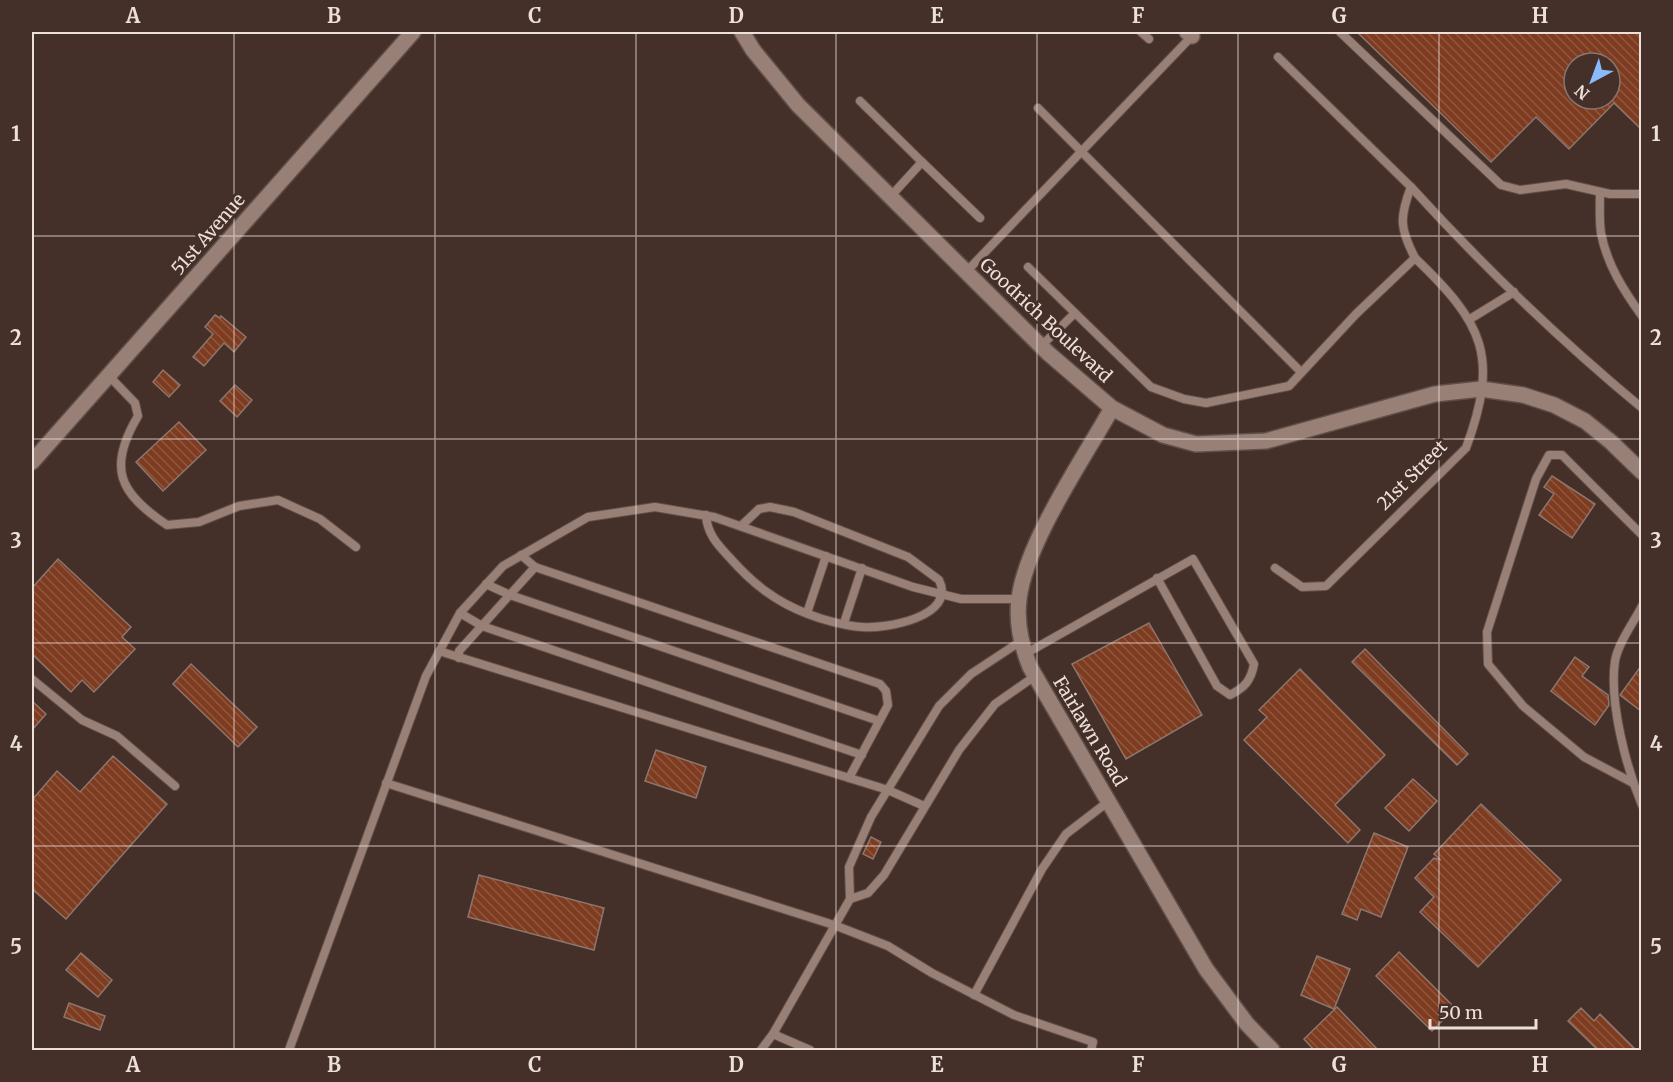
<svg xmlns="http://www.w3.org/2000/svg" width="1673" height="1082" viewBox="0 0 1673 1082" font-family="Merriweather,serif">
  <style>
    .building { fill: url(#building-back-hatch); stroke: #8d766d; stroke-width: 1.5; fill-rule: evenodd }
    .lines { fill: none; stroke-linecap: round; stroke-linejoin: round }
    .lane-casing { stroke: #604f49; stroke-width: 10 }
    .street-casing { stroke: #604f49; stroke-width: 18 }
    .secondary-casing { stroke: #604f49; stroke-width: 18 }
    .lane { stroke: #988077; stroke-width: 8 }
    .street { stroke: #988077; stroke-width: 15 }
    .secondary { stroke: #988077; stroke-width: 15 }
    .grid { fill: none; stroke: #eddfda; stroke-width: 1.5; stroke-opacity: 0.55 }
    .labels { text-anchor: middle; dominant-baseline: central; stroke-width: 6; stroke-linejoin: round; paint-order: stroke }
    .street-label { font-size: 18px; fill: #eddfda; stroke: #443028 }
    .neatline { fill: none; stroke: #eddfda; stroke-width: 2 }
    .grid-label { font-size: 20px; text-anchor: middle; font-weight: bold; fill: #eddfda }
  </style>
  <defs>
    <pattern id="building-back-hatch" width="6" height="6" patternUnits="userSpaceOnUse" patternTransform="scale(1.5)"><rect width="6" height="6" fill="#7d3b20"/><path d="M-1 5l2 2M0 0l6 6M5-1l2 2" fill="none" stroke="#905740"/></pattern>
  </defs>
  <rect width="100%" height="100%" fill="#443028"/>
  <!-- building -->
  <g class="building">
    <path d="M1357 32H1641V129L1614 103 1569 149 1536 117 1491 162ZM1574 63H1610L1611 99H1574Z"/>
    <path d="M215 315 220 318 221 316 246 337 234 352 224 343 204 366 193 357 213 334 205 327Z"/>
    <path d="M163 370 180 385 169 397 153 382Z"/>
    <path d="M235 385 252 400 237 417 220 401Z"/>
    <path d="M179 422 206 450 163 491 136 462Z"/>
    <path d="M1552 476 1595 504 1572 538 1539 515 1554 494 1544 487Z"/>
    <path d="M58 559 131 627 122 637 135 649 94 692 82 680 71 692 32 654V588Z"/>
    <path d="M1149 623 1202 715 1126 759 1072 664Z"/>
    <path d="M1365 649 1468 754 1457 765 1352 662Z"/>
    <path d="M1575 657 1589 667 1582 676 1608 695 1609 705 1595 725 1551 691Z"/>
    <path d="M191 664 257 727 238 747 173 684Z"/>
    <path d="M1641 666V711L1620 695Z"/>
    <path d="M1300 669 1385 755 1335 805 1360 830 1348 843 1244 740 1267 717 1259 710Z"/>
    <path d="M32 701 46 714 32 730Z"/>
    <path d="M656 750 706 767 696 798 645 781Z"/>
    <path d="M113 756 167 804 66 919 32 889V800L57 771 80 792Z"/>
    <path d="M1413 779 1437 801 1409 831 1385 808Z"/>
    <path d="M1481 804 1561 880 1478 967 1420 912 1434 897 1415 878 1434 858 1441 860 1434 854Z"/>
    <path d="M1374 833 1408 847 1381 917 1361 909 1357 920 1342 914Z"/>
    <path d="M871 837 881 842 873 859 863 854Z"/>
    <path d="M479 875 604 908 594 950 468 917Z"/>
    <path d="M1399 952 1455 1008 1432 1031 1376 976Z"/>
    <path d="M81 953 112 980 98 997 66 970Z"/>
    <path d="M1317 956 1350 969 1334 1009 1301 995Z"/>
    <path d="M69 1003 105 1016 100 1030 64 1017Z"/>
    <path d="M1337 1007 1378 1050H1314L1304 1039Z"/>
    <path d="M1581 1008 1594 1021 1600 1014 1636 1050H1598L1568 1021Z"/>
  </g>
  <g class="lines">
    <defs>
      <g id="lane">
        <path d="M1141 32 1149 39"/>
        <path d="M1340 32 1501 185 1520 190 1566 184 1610 194H1642"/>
        <path d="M1278 57 1411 187C1399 218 1400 229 1415 258"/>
        <path d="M860 101 922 162"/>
        <path d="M1038 108 1301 372"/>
        <path d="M1411 187C1482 265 1560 340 1642 408"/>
        <path d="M1600 192C1600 205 1599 220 1601 233 1607 265 1624 291 1642 316"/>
        <path d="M890 197 922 162 980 218"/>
        <path d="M1028 267 1075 313"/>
        <path d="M966 272 1193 35"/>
        <path d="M1470 319 1514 292"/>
        <path d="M1041 346 1075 313 1151 387 1184 399 1206 403 1289 386 1356 314 1415 258C1483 323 1500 356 1466 448L1326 586 1302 587 1275 568"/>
        <path d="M109 376 135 403 138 416C107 468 119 493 167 525L199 522 239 506 278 500 320 519 356 547"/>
        <path d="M706 515C707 534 718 545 730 558 753 584 776 602 808 614 823 620 846 626 862 627 885 629 957 617 939 580L908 557 794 512 770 507 759 509 741 526"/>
        <path d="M521 555 535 567"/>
        <path d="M486 584 510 595 879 721"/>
        <path d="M1642 606C1634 622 1618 643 1615 661 1609 702 1626 767 1642 805"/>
        <path d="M460 613 482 626 862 755"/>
        <path d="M807 613 826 556"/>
        <path d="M844 623 862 568"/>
        <path d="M1021 641 971 674 939 706 871 817 849 867 850 899 868 893 884 875 959 750 995 704 1035 676"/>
        <path d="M439 651 888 790 924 806"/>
        <path d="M1025 654 1193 559 1254 664C1251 681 1244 688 1230 695L1217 686 1157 578"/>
        <path d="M459 658V651L535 567 880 684 886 691 888 705 849 778"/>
        <path d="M32 679 82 720 117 736 175 786"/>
        <path d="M386 783 834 925 888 946 932 973 1014 1015 1093 1042 1091 1050"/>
        <path d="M1633 783 1584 757 1523 706 1488 664 1487 632 1536 479 1549 455H1562L1642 535"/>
        <path d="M974 995 1042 869 1066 834 1109 801"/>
        <path d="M773 1034 810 1050"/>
        <path d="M289 1050 426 676 460 613 503 566 588 517 655 507 714 517 913 587 961 599H1019"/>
        <path d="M761 1050 773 1034 850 899"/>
      </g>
      <g id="street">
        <path d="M1187 32 1192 36"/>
        <path d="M1112 408C1083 460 1026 542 1019 599 1016 623 1021 645 1030 667L1206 969 1247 1024 1272 1050"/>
        <path d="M32 462 413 32"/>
      </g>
      <path id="secondary" d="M742 32 753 50 798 105 1048 353 1112 408 1163 435 1196 444 1266 441 1435 394 1481 389 1523 395 1554 405 1585 421 1611 442 1642 472"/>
    </defs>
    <!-- lane casing -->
    <use href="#lane" class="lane-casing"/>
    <!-- street casing -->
    <use href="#street" class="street-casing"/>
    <!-- secondary casing -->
    <use href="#secondary" class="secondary-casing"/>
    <!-- lane -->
    <use href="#lane" class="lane"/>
    <!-- street -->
    <use href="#street" class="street"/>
    <!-- secondary -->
    <use href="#secondary" class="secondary"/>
  </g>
  <!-- grid -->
  <path class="grid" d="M234 32V1050M435 32V1050M636 32V1050M836 32V1050M1037 32V1050M1238 32V1050M1439 32V1050M32 236H1642M32 439H1642M32 643H1642M32 846H1642"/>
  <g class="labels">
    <!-- street labels -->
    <g class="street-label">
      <text transform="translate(208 234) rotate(-49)">51st Avenue</text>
      <text transform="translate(1046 320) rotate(43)">Goodrich Boulevard</text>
      <text transform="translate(1412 475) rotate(-45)">21st Street</text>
      <text transform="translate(1090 731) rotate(59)">Fairlawn Road</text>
    </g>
  </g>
  <!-- border -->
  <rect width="1673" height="1082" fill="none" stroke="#443028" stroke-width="66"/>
  <!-- north arrow -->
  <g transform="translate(1592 81) rotate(221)"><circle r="28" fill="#443028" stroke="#88766f" stroke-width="1.5"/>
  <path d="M0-4.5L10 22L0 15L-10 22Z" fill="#89bafc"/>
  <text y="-9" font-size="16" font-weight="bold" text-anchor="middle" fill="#eddfda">N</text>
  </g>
  <!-- scale -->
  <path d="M1430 1019v9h106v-9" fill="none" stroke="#eddfda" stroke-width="3"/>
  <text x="1439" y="1019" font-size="18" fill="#eddfda" stroke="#443028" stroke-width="4.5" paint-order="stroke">50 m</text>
  <rect x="33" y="33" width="1607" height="1016" class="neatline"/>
  <g class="grid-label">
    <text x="133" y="23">A</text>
    <text x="334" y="23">B</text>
    <text x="535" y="23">C</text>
    <text x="736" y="23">D</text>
    <text x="937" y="23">E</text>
    <text x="1138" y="23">F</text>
    <text x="1339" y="23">G</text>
    <text x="1540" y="23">H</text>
    <text x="16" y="141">1</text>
    <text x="1656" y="141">1</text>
    <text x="16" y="345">2</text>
    <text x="1656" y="345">2</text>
    <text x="16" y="548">3</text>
    <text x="1656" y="548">3</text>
    <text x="16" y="751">4</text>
    <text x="1656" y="751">4</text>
    <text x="16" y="954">5</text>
    <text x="1656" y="954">5</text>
    <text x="133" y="1072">A</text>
    <text x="334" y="1072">B</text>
    <text x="535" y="1072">C</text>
    <text x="736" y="1072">D</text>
    <text x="937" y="1072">E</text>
    <text x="1138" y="1072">F</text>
    <text x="1339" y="1072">G</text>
    <text x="1540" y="1072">H</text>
  </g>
</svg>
